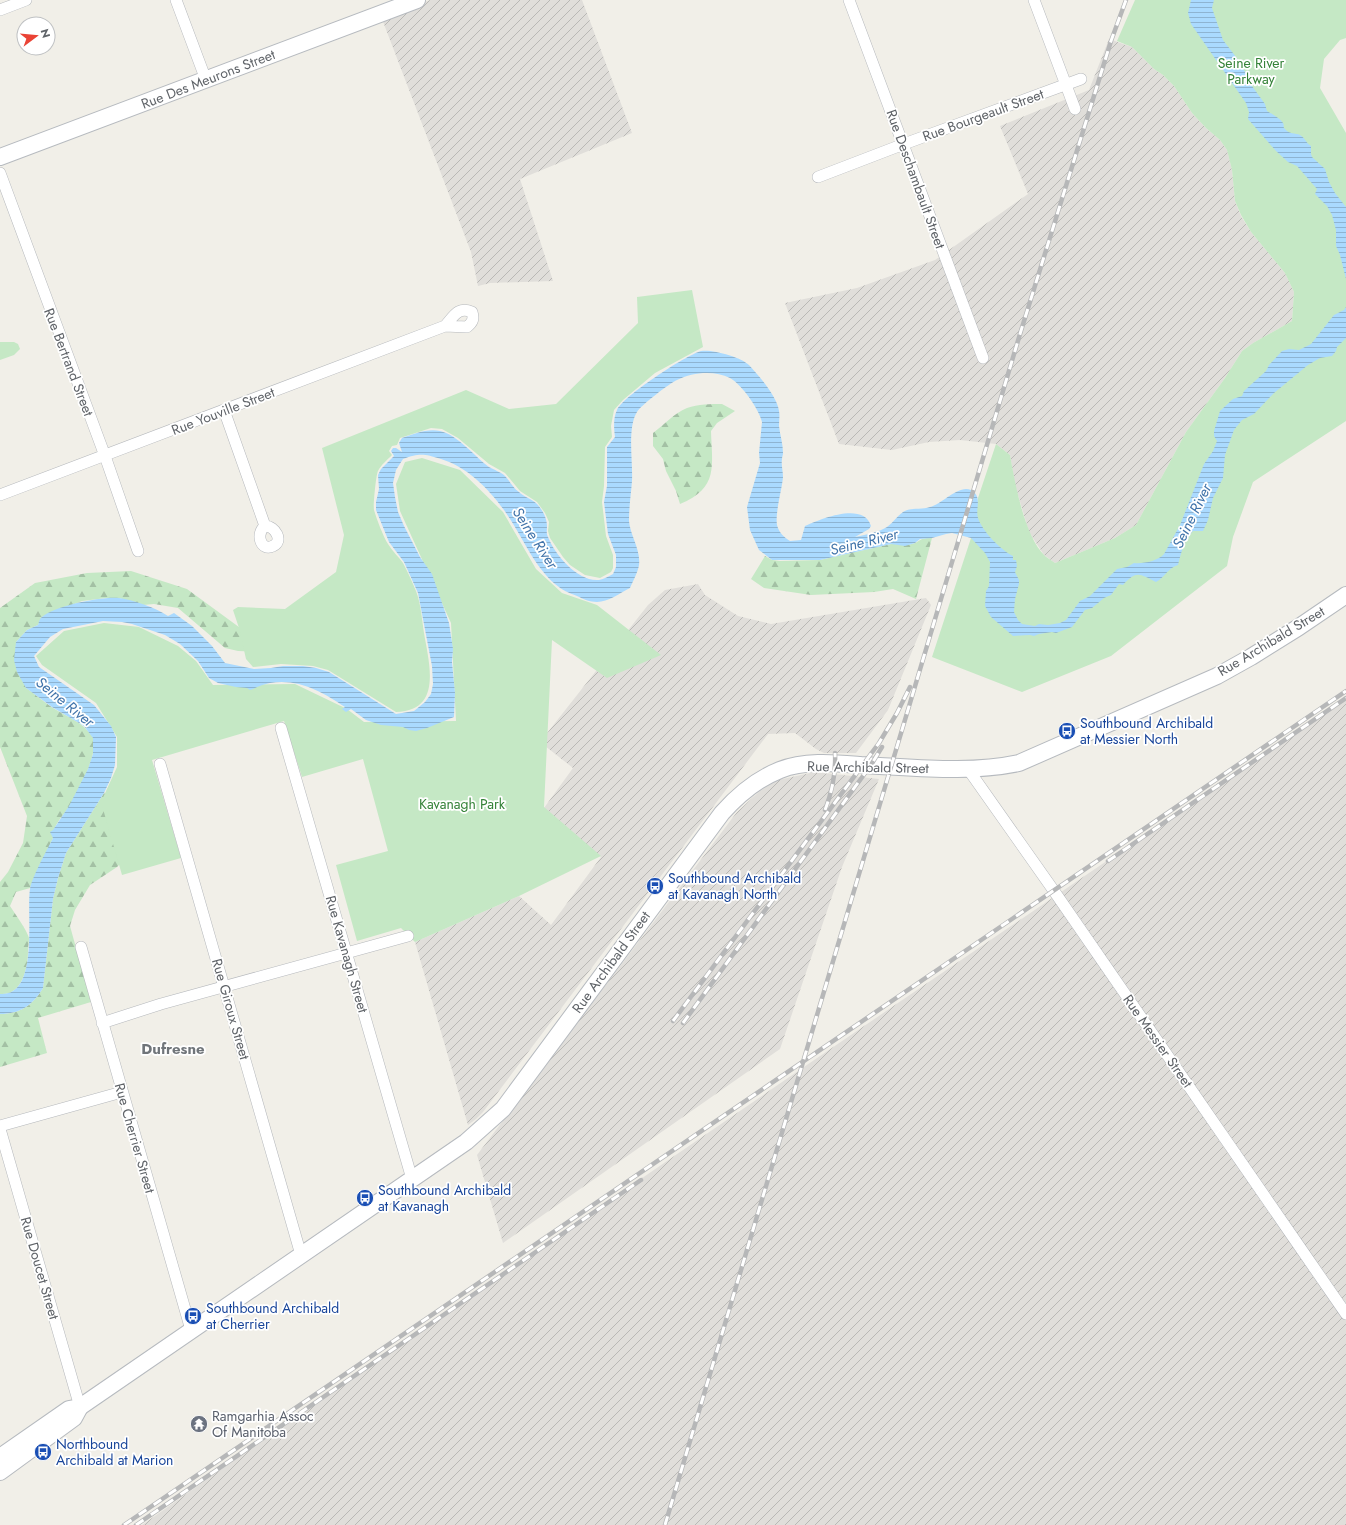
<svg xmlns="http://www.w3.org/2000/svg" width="1346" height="1525" viewBox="0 0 1346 1525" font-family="Jost,sans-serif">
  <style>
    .industrial { fill: url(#industrial-furrows) }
    .forest { fill: url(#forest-firs) }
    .park { fill: #c5e8c5 }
    .water { fill: url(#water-rules) }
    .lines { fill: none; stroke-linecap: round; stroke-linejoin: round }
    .street-casing { stroke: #b5b8bc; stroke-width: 12 }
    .secondary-casing { stroke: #b6babf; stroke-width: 18 }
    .street { stroke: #fff; stroke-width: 11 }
    .secondary { stroke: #fff; stroke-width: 16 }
    .rail-casing { stroke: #b6b7b8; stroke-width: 4.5 }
    .rail { stroke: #fff; stroke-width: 3; stroke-dasharray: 9; stroke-linecap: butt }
    .labels { text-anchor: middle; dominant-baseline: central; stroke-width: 3.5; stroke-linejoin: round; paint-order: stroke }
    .park-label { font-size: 14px; fill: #348238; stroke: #fff }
    .street-label { font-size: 14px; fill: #5f6368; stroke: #fff }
    .transit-label { font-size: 14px; fill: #164399; stroke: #fff; text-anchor: start }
    .worship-label { font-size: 14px; fill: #5b616d; stroke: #fff; text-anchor: start }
    .water-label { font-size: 15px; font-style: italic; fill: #4174aa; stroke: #fff }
    .neighbourhood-label { font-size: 15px; font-weight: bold; fill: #70757a; stroke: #fff }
  </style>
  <defs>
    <pattern id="industrial-furrows" width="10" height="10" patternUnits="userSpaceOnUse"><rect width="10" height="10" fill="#e0deda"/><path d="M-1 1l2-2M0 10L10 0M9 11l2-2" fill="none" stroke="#b9b8b5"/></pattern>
    <pattern id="forest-firs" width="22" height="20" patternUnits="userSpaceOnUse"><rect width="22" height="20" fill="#c5e8c5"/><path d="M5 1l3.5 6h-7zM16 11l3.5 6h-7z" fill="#a3c0a4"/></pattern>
    <pattern id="water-rules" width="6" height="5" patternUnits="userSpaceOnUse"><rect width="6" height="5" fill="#aadaff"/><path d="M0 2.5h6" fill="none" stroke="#8eb4d2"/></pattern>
  </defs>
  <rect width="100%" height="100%" fill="#f1efe8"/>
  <!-- industrial -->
  <g class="industrial">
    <path d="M430 0H582L632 133 520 179 553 281 490 283 478 286 471 252 382 19Z"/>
    <path d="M1109 39 1132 47 1154 69 1163 75 1174 86 1192 113 1206 128 1220 140 1227 150 1232 170 1235 201 1241 216 1251 232 1285 273 1294 292 1292 321 1253 343 1242 351 1225 378 1186 432 1136 525 1115 538 1055 563 1044 555 1029 532 1015 485 1010 455 996 444 960 440 929 442 892 450 839 444 785 303 857 288 935 260 1028 194 1000 126 1089 90Z"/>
    <path d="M698 584 705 595 738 616 771 624 926 598 931 605 888 710 856 753H824L816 749 795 733 768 734 483 1112 476 1119 468 1125 415 942 519 896 551 925 601 857 544 808 573 768 540 742 648 605 665 590Z"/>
    <path d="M1346 698V1525H142L393 1349 801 1069Z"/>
    <path d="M815 772 879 779 842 867 780 1049 503 1243 477 1155 737 812 760 791 778 780Z"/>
  </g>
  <!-- forest -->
  <g class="forest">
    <path d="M722 404 735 411 717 423 711 431C712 466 719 488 680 504L676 491 666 471 663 459 653 446V433C664 425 674 413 687 408 698 404 711 404 722 404Z"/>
    <path d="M927 538H932L916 599 893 589 874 592 811 595 764 588 751 579 765 556 772 560 780 561 820 560 891 544C899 544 908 546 915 543 920 541 919 539 927 538Z"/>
    <path d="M131 571 187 589 243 630 360 673 262 652 238 651 225 648 178 608 154 604 143 605 119 598H106L82 601 42 617 38 625 27 630 16 642 26 688C35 694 44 702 53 708 66 716 84 723 92 736 101 751 77 793 69 807 63 816 52 826 53 838L30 888 16 892 10 906C15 914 27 930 29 938 29 942 28 947 28 951 28 968 22 996 0 994V882L8 872 23 843 27 816 0 747V608L35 583 87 573Z"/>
    <path d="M104 793 122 811 124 860 117 867 90 885 75 910 70 926 91 1002 38 1018 47 1053 0 1067V1014C20 1014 33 1005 43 988L53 899 58 878 66 853Z"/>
  </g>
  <!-- park -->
  <g class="park">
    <path d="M1135 0H1346V38L1340 40 1324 59 1320 88 1346 133V421L1253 482 1233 537 1227 566 1111 656 1022 692 932 657 971 538 978 498 996 444 1010 455C1015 482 1024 536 1045 556 1048 558 1052 561 1055 563L1115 538 1136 525 1186 432 1225 378 1242 351 1253 343 1292 321 1294 292 1285 273 1251 232 1241 215 1235 201 1232 170 1227 150 1220 140 1206 128 1192 113 1174 86 1163 75 1154 69 1132 47 1117 41Z"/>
    <path d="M692 290 703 347 655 373 623 400 614 410 611 426 612 437 605 447 604 486 602 502 606 536 613 555V568L611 572 600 578 585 575 570 565 563 557 550 538 548 531 549 522 545 513 537 502 520 491 505 473 489 464 458 438 442 429 431 428 400 438 397 445 392 446 389 451 392 455C387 460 381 465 378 471 376 475 373 506 374 510 377 520 383 536 388 544 392 551 399 557 403 563 408 572 412 582 416 591 421 604 422 620 424 633 429 663 443 711 396 712L328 670 313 666 281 664 253 667 246 659 239 628 233 610 238 607 285 609 336 572 344 535 322 448 466 390 509 409 556 404 638 323 637 297Z"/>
    <path d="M0 342H14L18 344 20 349 14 355 0 360Z"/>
    <path d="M422 458 460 470 503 512 536 569 562 593 597 605 661 655 607 678 552 640 544 807 601 856 519 896 415 942 401 928 357 941 336 865 388 851 363 759 302 777 284 721 152 760 181 858 122 875 101 802 117 767V737L96 703 42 665 36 656 64 631 104 623 139 627 178 646 196 661 213 685 295 684 347 709 364 722 456 721 451 623 400 511 396 484 405 462Z"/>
  </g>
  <!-- water -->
  <g class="water">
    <path d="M1191 0H1214L1212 8 1223 40 1236 57 1247 75 1252 86 1265 104 1267 111C1272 114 1280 118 1283 123 1285 127 1282 126 1285 129 1288 134 1296 133 1300 135 1305 138 1306 143 1311 146V154L1312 157 1325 169 1329 182 1335 193 1346 207V279L1340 255 1336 246V230L1332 215 1327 206 1315 194 1317 189 1297 166 1288 162 1276 151 1248 119 1249 112 1246 103 1191 24 1188 13Z"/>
    <path d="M1346 291V338L1337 347 1336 351 1332 356 1320 358 1308 365 1274 393 1254 414 1242 420 1234 430 1225 455 1223 478 1213 498 1208 520 1203 531H1193C1184 541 1181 553 1178 565 1169 567 1164 578 1156 582 1139 574 1137 570 1123 585L1119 584 1111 595 1104 598 1092 608 1085 610 1072 627 1056 633 1052 632 1039 634 1034 636 1030 635 1013 636 991 617 985 606 986 591 989 586 990 562 985 553 971 538 952 533 946 534 932 538 920 539 915 543 905 546 891 544 820 560H772L759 550 750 530 747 507 760 463 759 453 762 422C759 409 742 385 730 378 714 370 693 372 677 380 670 383 640 406 637 412 627 428 633 461 632 481 631 494 629 507 629 521 630 535 641 550 639 565 638 572 633 581 630 588 620 593 608 602 597 602 590 602 583 599 577 596 569 593 562 590 555 584 532 564 522 535 504 510 488 488 467 467 441 459 424 454 420 453 403 459L396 470 393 483 395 497 398 512 404 526 420 557 432 574 449 623 453 649 452 662 455 693 454 717 427 728 416 731 409 730 403 727 381 725 366 720 351 709 346 712 342 709 345 707C323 692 298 678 270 683 263 684 256 688 250 690L247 688 236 687 218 683 209 678 198 661 180 644 165 635 132 624 122 622 103 621 63 629 50 637 34 656 39 667 94 705 111 726 116 737 115 765 111 778 104 793 66 853 58 878 53 899 43 988C33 1005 20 1014 0 1014V994C40 997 26 913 30 889 32 877 47 850 53 838L50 832 53 830 69 806 88 769 93 754V738L84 726 52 707 26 688 17 672 14 660 16 642 27 630 38 625C39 623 39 619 42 617 54 606 103 596 119 598 134 600 156 608 168 616L174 613 192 626 212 646 225 663 254 669 271 668 283 666H303L316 668 329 672 396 714 414 711 425 702 431 694 433 684 432 666 418 593 404 562 389 542 376 510V502L379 489 378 475 381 469 394 456 391 451 393 448H396L402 452 399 443 402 438C413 434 428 428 440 431 458 435 474 456 489 467 494 470 501 472 505 476 510 481 513 488 519 492 524 497 532 499 537 504 542 509 547 518 547 526 547 530 546 533 548 537 555 555 578 582 599 580 604 579 609 576 613 574L616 567V555L608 534 604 502 607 486V447L615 437C614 429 613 418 617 410 622 397 686 355 701 351 712 349 741 357 749 365 759 376 777 396 779 411 780 416 779 421 779 426 780 435 783 444 783 453 783 456 782 456 782 459 781 465 783 471 783 477 782 489 775 513 777 525 779 533 784 537 790 541L801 540 805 526C820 519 864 501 871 526L869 529 855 537C865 535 879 532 887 527 893 523 897 516 903 512 910 507 922 510 930 507 942 504 959 484 971 490 983 497 975 508 978 518 982 531 1001 550 1013 556V560H1016L1017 566 1015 572 1019 580V584L1015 599 1014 612 1018 620 1022 624 1035 626 1039 624 1048 625 1060 623 1066 620 1080 601 1090 596 1117 569 1127 567 1134 563C1143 564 1158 561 1164 554L1180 525 1204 464 1213 451 1217 441 1214 436V431L1220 411 1233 399 1242 396 1244 391 1266 371 1269 365 1282 351 1289 349 1299 350 1311 344 1334 315 1344 310 1346 307Z"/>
  </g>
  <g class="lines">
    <defs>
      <g id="street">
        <path d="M176 0 206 80"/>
        <path d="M849 0 983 358"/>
        <path d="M1034 0 1075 109"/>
        <path d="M0 10 26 0"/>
        <path d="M0 173 105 456 138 551"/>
        <path d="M818 177 904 144 1081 79"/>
        <path d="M224 410 265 526C275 526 284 541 273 546 261 552 255 534 265 526"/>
        <path d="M0 495 445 326C454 316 458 306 472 312 474 319 473 322 467 327L445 326"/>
        <path d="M281 728 412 1179"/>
        <path d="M160 764 301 1255"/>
        <path d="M968 769 1054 891 1346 1314"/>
        <path d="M81 947 191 1330"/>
        <path d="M102 1023 161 1004 408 936"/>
        <path d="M0 1126 122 1092"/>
        <path d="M0 1129 80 1407"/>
      </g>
      <g id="secondary">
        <path d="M0 157 417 0"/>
        <path d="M0 1457 69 1409 80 1407 466 1142 503 1109 722 813C739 794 757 779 780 770 805 760 835 763 861 765 913 767 967 774 1019 763L1217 676 1251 657 1299 627 1346 595"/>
        <path d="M0 1472 74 1418 80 1407"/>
      </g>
    </defs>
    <!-- street casing -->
    <use href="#street" class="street-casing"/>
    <!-- secondary casing -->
    <use href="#secondary" class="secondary-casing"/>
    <!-- street -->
    <use href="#street" class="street"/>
    <!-- secondary -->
    <use href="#secondary" class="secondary"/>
    <defs>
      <g id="rail">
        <path d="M825 810C832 792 836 773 835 753"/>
        <path d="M1108 861 1346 698"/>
        <path d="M673 1021 879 743 897 713 910 687"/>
        <path d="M683 1023 871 765 882 747"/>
        <path d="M124 1525 1346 691"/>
        <path d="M136 1525 641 1180"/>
        <path d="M665 1525 1020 334 1089 112 1111 41 1126 0"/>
      </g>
    </defs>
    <!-- rail casing -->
    <use href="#rail" class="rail-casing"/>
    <!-- rail -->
    <use href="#rail" class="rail"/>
  </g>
  <!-- icons -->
  <defs>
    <symbol id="bus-disc" viewBox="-11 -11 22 22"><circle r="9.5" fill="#1a4fb4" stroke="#fff"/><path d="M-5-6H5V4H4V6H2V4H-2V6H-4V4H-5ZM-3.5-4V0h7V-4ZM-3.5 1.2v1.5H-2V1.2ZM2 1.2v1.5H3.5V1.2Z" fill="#fff"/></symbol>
    <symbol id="temple-disc" viewBox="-11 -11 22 22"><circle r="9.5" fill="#6b7280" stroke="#fff"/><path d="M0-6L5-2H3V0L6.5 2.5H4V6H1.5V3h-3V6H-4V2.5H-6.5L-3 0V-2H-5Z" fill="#fff"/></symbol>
  </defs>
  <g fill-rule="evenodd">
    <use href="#bus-disc" x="1057" y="721" width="20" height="20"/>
    <use href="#bus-disc" x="645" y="876" width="20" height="20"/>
    <use href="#bus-disc" x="355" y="1188" width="20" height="20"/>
    <use href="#bus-disc" x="183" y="1306" width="20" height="20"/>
    <use href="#temple-disc" x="189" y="1414" width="20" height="20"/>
    <use href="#bus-disc" x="33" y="1442" width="20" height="20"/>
  </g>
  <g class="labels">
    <!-- park labels -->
    <g class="park-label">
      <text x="1251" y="63">Seine River<tspan x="1251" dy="16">Parkway</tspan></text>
      <text x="462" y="804">Kavanagh Park</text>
    </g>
    <!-- street labels -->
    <g class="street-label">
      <text transform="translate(208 79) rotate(-21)">Rue Des Meurons Street</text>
      <text transform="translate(983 115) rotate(-20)">Rue Bourgeault Street</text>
      <text transform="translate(916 179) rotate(70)">Rue Deschambault Street</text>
      <text transform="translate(69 362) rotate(69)">Rue Bertrand Street</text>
      <text transform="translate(223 411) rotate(-21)">Rue Youville Street</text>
      <text transform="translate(1271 641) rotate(-31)">Rue Archibald Street</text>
      <text transform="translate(868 767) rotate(1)">Rue Archibald Street</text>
      <text transform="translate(347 954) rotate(74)">Rue Kavanagh Street</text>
      <text transform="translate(611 962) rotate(-54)">Rue Archibald Street</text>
      <text transform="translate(231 1009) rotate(74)">Rue Giroux Street</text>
      <text transform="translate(1158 1041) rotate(55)">Rue Messier Street</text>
      <text transform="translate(135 1138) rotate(74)">Rue Cherrier Street</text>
      <text transform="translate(40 1268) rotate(74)">Rue Doucet Street</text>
    </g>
    <!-- transit labels -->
    <g class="transit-label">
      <text x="1080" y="723">Southbound Archibald<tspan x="1080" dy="16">at Messier North</tspan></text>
      <text x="668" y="878">Southbound Archibald<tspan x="668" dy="16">at Kavanagh North</tspan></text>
      <text x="378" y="1190">Southbound Archibald<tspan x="378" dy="16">at Kavanagh</tspan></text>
      <text x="206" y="1308">Southbound Archibald<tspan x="206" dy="16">at Cherrier</tspan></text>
      <text x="56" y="1444">Northbound<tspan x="56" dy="16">Archibald at Marion</tspan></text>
    </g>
    <!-- worship labels -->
    <g class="worship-label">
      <text x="212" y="1416">Ramgarhia Assoc<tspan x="212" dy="16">Of Manitoba</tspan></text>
    </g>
    <!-- water labels -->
    <g class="water-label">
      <text transform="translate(1192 516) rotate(-64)">Seine River</text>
      <text transform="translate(535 538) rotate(57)">Seine River</text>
      <text transform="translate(864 542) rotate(-14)">Seine River</text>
      <text transform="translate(65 702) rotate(39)">Seine River</text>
    </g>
    <!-- neighbourhood labels -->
    <g class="neighbourhood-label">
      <text x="173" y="1049">Dufresne</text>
    </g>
  </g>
  <!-- north arrow -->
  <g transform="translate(36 36) rotate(74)"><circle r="19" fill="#ffffff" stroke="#bfc1c3"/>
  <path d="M0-3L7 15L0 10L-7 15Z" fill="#ea4335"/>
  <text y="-6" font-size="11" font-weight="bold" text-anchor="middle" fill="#5f6368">N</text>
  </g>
</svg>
